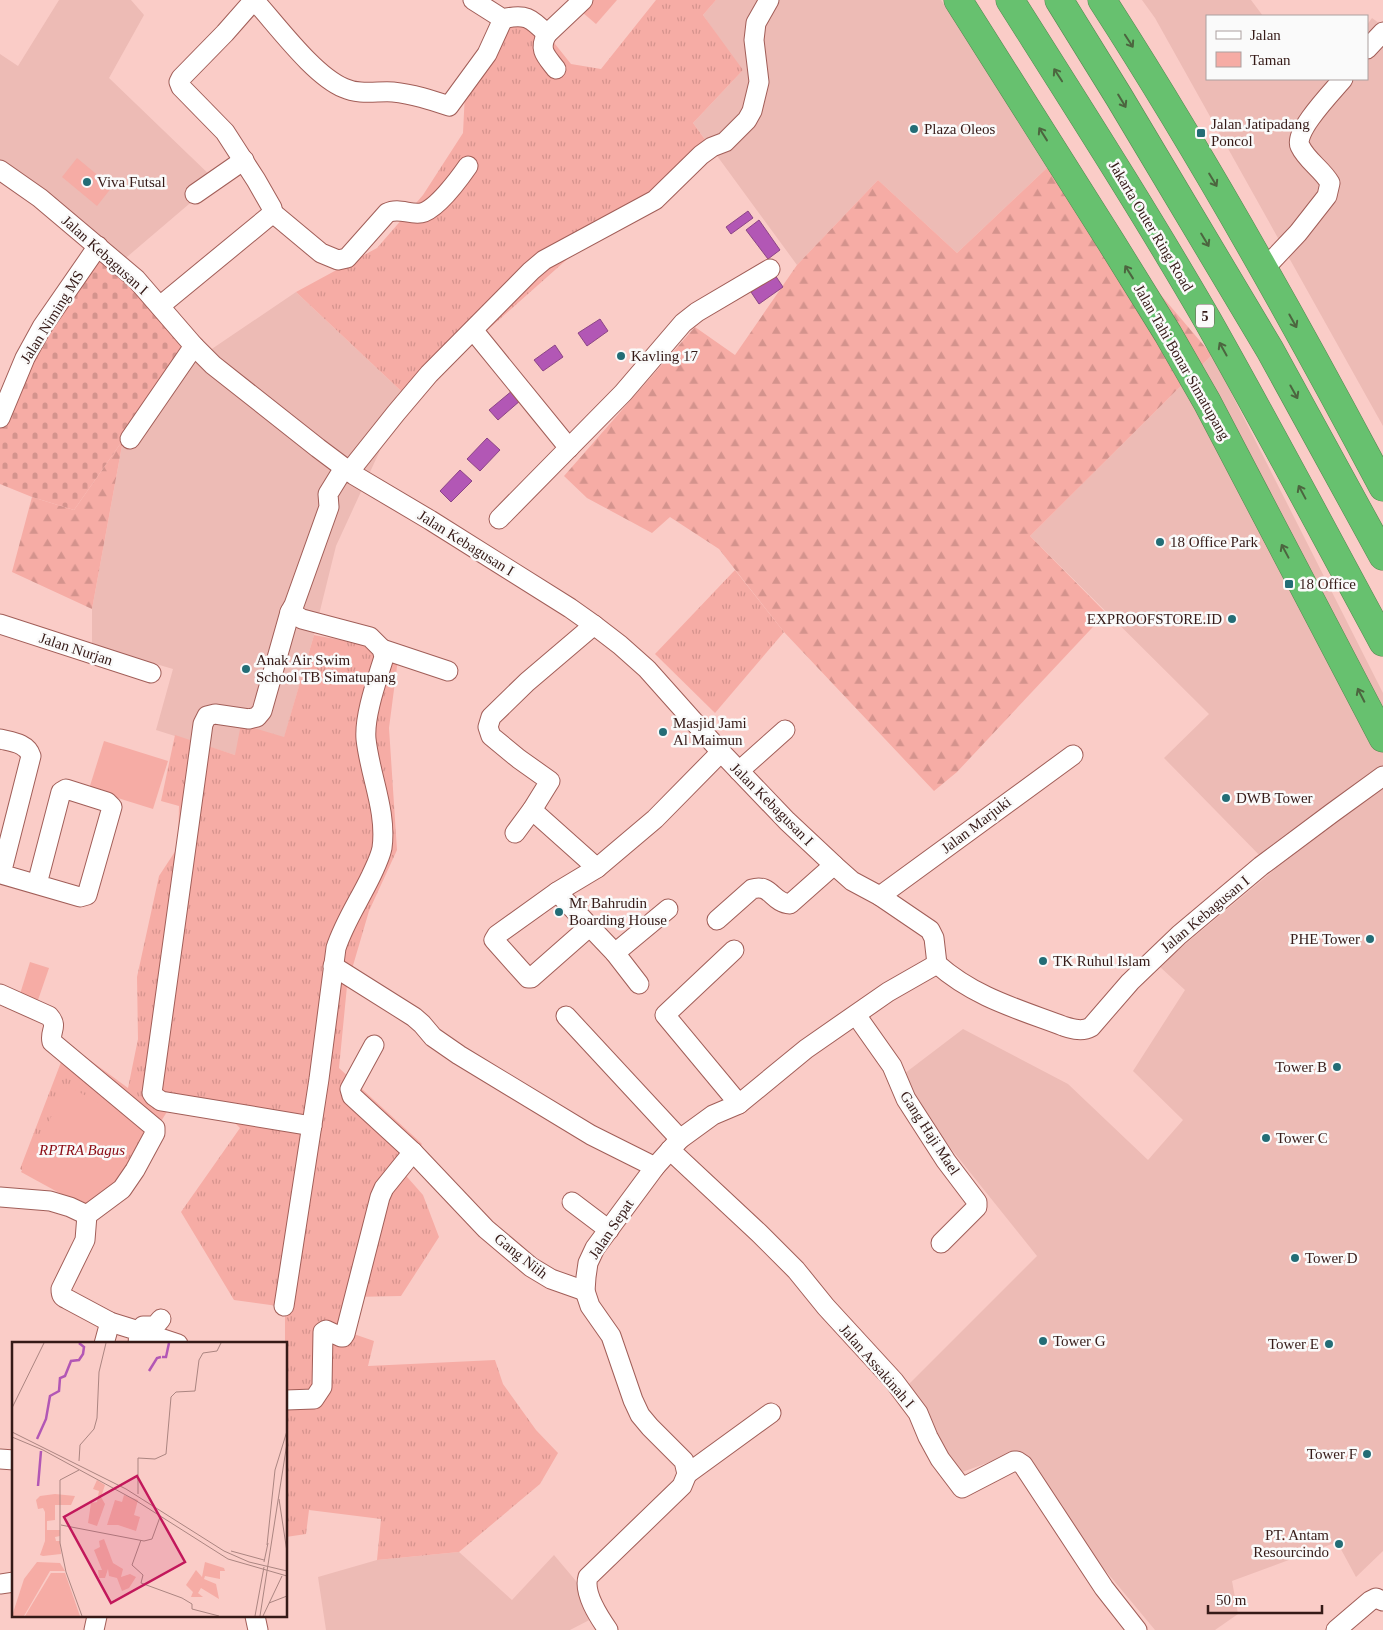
<svg xmlns="http://www.w3.org/2000/svg" width="1383" height="1630" viewBox="0 0 1383 1630" font-family="Georgia,serif">
  <style>
    .built { fill: #edbbb5 }
    .grass { fill: url(#grass-tufts) }
    .forest { fill: url(#forest-firs) }
    .cemetery { fill: url(#cemetery-stones) }
    .park { fill: #f6aca5 }
    .water { fill: #b257b5; stroke: #8c4586 }
    .lines { fill: none; stroke-linecap: round; stroke-linejoin: round }
    .minor-casing { stroke: #a15e58; stroke-width: 21 }
    .highway-casing { stroke: #568750; stroke-width: 29 }
    .minor { stroke: #fff; stroke-width: 19 }
    .highway { stroke: #67c16f; stroke-width: 28 }
    .oneway { stroke: #4c653f }
    .poi-dot { fill: #236d76; stroke: #fafafa; stroke-width: 2 }
    .labels { text-anchor: middle; dominant-baseline: central; stroke-width: 5; stroke-linejoin: round; paint-order: stroke }
    .shield { fill: #fafafa; stroke: #705d5b; stroke-width: 1 }
    .shield-label { font-size: 14px; font-weight: bold; fill: #351a17 }
    .poi-label { font-size: 15px; fill: #351a17; stroke: #fafafa; text-anchor: start }
    .street-label { font-size: 15px; fill: #351a17; stroke: #fafafa }
    .park-label { font-size: 15px; font-style: italic; fill: #8b0b14; stroke: #fafafa }
    .inset-river { fill: none; stroke: #b257b5; stroke-width: 2.5 }
    .inset-road { fill: none; stroke: #ab8581; stroke-width: 1 }
    .view { fill: #c2185b; fill-opacity: 0.15; stroke: #c2185b; stroke-width: 2.5 }
    .inset-edge { fill: none; stroke: #351a17; stroke-width: 2.5 }
  </style>
  <defs>
    <pattern id="grass-tufts" width="24" height="20" patternUnits="userSpaceOnUse" patternTransform="scale(1.25)"><rect width="24" height="20" fill="#f6aca5"/><path d="M3 7l-1-3M5 7V3M7 7l1-3M15 17l-1-3M17 17v-4M19 17l1-3" fill="none" stroke="#d4938d"/></pattern>
    <pattern id="forest-firs" width="22" height="20" patternUnits="userSpaceOnUse" patternTransform="scale(1.25)"><rect width="22" height="20" fill="#f6aca5"/><path d="M5 1l3.5 6h-7zM16 11l3.5 6h-7z" fill="#d4938d"/></pattern>
    <pattern id="cemetery-stones" width="16" height="16" patternUnits="userSpaceOnUse" patternTransform="scale(1.25)"><rect width="16" height="16" fill="#f6aca5"/><path d="M2 7V4a2 2 0 0 1 4 0v3zM10 15v-3a2 2 0 0 1 4 0v3z" fill="#d4938d"/></pattern>
  </defs>
  <rect width="100%" height="100%" fill="#faccc7"/>
  <!-- built -->
  <g class="built">
    <path d="M59 0H131L144 15 109 78 216 181 114 268 0 167V54L18 66Z"/>
    <path d="M716 0H941L1050 165 957 253 878 180 797 265 693 123 742 71 703 15Z"/>
    <path d="M1142 0H1251L1263 16H1207V79H1367V25L1372 18 1383 26V426L1155 18Z"/>
    <path d="M296 292 416 405 382 446 336 546 314 635 284 738 235 755 156 730 173 669 92 645V609L123 440 197 359Z"/>
    <path d="M1212 355 1383 693V1551L1356 1577 1337 1542 1232 1581 1238 1614 1215 1630H1155L1009 1455 954 1475 906 1387 1037 1256 896 1080 963 1029 1068 1084 1148 1160 1183 1120 1133 1071 1185 990 1159 966 1274 870 1164 758 1209 714 1030 536Z"/>
    <path d="M459 1552 512 1600 554 1555 603 1613 570 1630H326L318 1577 377 1560Z"/>
  </g>
  <!-- grass -->
  <g class="grass">
    <path d="M656 0H716L703 15 743 70 693 123 709 145 582 246 457 357 416 405 296 292 377 248 423 195 463 133 465 92 515 21 543 29 571 64 601 69Z"/>
    <path d="M735 570 784 632 715 713 655 654Z"/>
    <path d="M314 635 399 651 389 728 397 850 369 911 347 986 339 1068 422 1144 401 1170 423 1195 439 1237 401 1296 352 1297 348 1332 374 1341 368 1366 495 1360 503 1384 536 1430 558 1453 540 1484 459 1552 377 1560 381 1519 309 1510 306 1534 286 1537V1344H285V1307L234 1300 181 1212 240 1128 226 1114 170 1107 106 1209 20 1169 68 1044 128 1088 138 1039 137 977 159 876 178 847 179 806 161 801 175 735 235 755 241 724 284 737Z"/>
  </g>
  <!-- forest -->
  <g class="forest">
    <path d="M1050 165 1212 355 1030 536 1106 613 957 772 934 791 784 632 719 549 670 517 652 533 587 498 564 476 695 327 735 355 797 265 878 180 957 253Z"/>
    <path d="M123 440 92 609 12 572 32 497 74 510Z"/>
  </g>
  <!-- cemetery -->
  <path class="cemetery" d="M87 246 151 298 197 359 123 440 74 510 32 497 0 484V429L13 394Z"/>
  <!-- park -->
  <g class="park">
    <path d="M593 0H617L596 24 582 12Z"/>
    <path d="M77 158 112 187 97 206 62 177Z"/>
    <path d="M104 741 168 761 153 809 89 789Z"/>
    <path d="M30 962 49 968 38 1000 20 994Z"/>
    <path d="M68 1086 143 1127 96 1213 21 1172Z"/>
  </g>
  <!-- water -->
  <g class="water">
    <path d="M748 211 753 218 731 234 726 227Z"/>
    <path d="M759 220 780 250 768 259 746 230Z"/>
    <path d="M775 275 783 287 759 304 751 292Z"/>
    <path d="M600 319 608 331 587 346 578 333Z"/>
    <path d="M555 345 563 357 543 371 534 360Z"/>
    <path d="M513 390 521 400 498 420 489 410Z"/>
    <path d="M487 438 500 450 480 471 467 459Z"/>
    <path d="M460 470 472 481 451 502 440 491Z"/>
  </g>
  <g class="lines">
    <defs>
      <g id="minor">
        <path d="M254 0C277 25 314 76 344 88 359 95 377 91 393 92 413 94 431 100 449 106L487 54 503 19"/>
        <path d="M473 0 503 19C525 13 531 18 547 34L583 0"/>
        <path d="M547 34C538 50 546 56 556 69"/>
        <path d="M1367 49 1383 32"/>
        <path d="M0 170 40 198 136 279 194 346 213 365 318 448 354 475 430 520 570 608 594 625 620 645 647 669 721 752 787 821 834 865 852 881 880 896 930 930 934 938 937 964C974 997 1018 1009 1063 1026 1073 1029 1082 1032 1091 1027L1130 982 1179 935 1261 866 1332 813 1383 776"/>
        <path d="M195 194 244 160"/>
        <path d="M273 213 321 253 338 260 347 258 387 213C399 207 409 215 421 213 436 210 459 179 468 166"/>
        <path d="M1264 269 1298 233 1327 196 1330 183C1322 169 1307 161 1300 146 1293 132 1333 91 1343 79"/>
        <path d="M160 306 273 213 272 208 256 180 225 132 181 87 179 82 181 78 225 33 254 0"/>
        <path d="M473 330 569 448"/>
        <path d="M0 418 25 358 42 327 98 246"/>
        <path d="M130 439 194 346"/>
        <path d="M349 472 396 413 429 374 531 271 544 260 655 200 701 155 712 147 725 142 747 120 752 111 759 82 754 40 756 23 769 0"/>
        <path d="M499 519 623 393 683 323 697 312 770 269"/>
        <path d="M290 612 262 711 257 717 249 719 215 714 207 716 203 724 152 1093 154 1096 161 1101 312 1126"/>
        <path d="M0 624 151 673"/>
        <path d="M382 649 448 671"/>
        <path d="M0 739C12 742 27 743 31 756L1 874 80 897 87 895 112 807 107 802 66 789 61 792 37 884"/>
        <path d="M739 771 785 730"/>
        <path d="M532 810 597 868"/>
        <path d="M515 833 532 810 550 781 519 759 491 736 488 727 491 717 527 682 594 625"/>
        <path d="M557 892 615 953 639 984"/>
        <path d="M880 896 1073 755"/>
        <path d="M717 920 752 889C771 883 772 903 790 904L834 865"/>
        <path d="M589 927 531 978H528L494 940 497 935 557 892 597 868 655 819 721 752"/>
        <path d="M734 950 665 1015 739 1104"/>
        <path d="M615 953 668 909"/>
        <path d="M333 966 414 1017 422 1024 433 1037 459 1055 591 1135 655 1167"/>
        <path d="M0 994 49 1016C59 1027 49 1031 52 1042L155 1128V1133L135 1170 122 1189 87 1215 85 1240 61 1289C61 1295 62 1297 67 1299L110 1322 139 1331 138 1344"/>
        <path d="M856 1015 892 1066 906 1099 946 1161 977 1202V1207L941 1243"/>
        <path d="M566 1016 680 1139"/>
        <path d="M374 1045 350 1089 352 1096 413 1152 486 1229 531 1267 551 1279 585 1291"/>
        <path d="M670 1150 759 1233 796 1270 826 1307 894 1381 918 1413 928 1437 940 1459 962 1488 1014 1461H1017L1023 1465 1104 1588 1137 1630"/>
        <path d="M0 1197 50 1201 70 1207 87 1215"/>
        <path d="M572 1202 609 1230"/>
        <path d="M284 1306 319 1079 336 948C344 923 359 901 371 876 375 867 380 858 382 848 387 811 370 776 366 739 364 716 377 680 384 657L382 649 370 637 302 619 290 612 294 605 329 507 328 494 344 468"/>
        <path d="M161 1319 155 1326H143L139 1331 178 1344"/>
        <path d="M104 1344 110 1322"/>
        <path d="M286 1400 314 1399 322 1387 323 1332 326 1330 341 1337H343L345 1334 380 1197 384 1188 413 1152"/>
        <path d="M0 1459 14 1460"/>
        <path d="M687 1474 771 1413"/>
        <path d="M0 1584 14 1582"/>
        <path d="M255 1616 258 1630"/>
        <path d="M94 1630 97 1616"/>
        <path d="M608 1630C599 1617 583 1593 588 1577L682 1486 687 1474 684 1461 650 1427 640 1415 633 1400 611 1336 590 1306 585 1291 586 1277 588 1263 595 1248 655 1167 680 1139 713 1115 739 1104 806 1049 888 992 937 964"/>
        <path d="M1336 1630 1370 1601 1376 1598 1383 1601"/>
      </g>
      <g id="highway">
        <path d="M958 0 1111 242 1168 334 1207 402 1383 738"/>
        <path d="M1010 0C1077 106 1145 212 1208 321 1268 427 1325 535 1383 642"/>
        <path d="M1059 0 1119 97 1270 350 1383 556"/>
        <path d="M1102 0C1204 158 1295 321 1383 487"/>
      </g>
    </defs>
    <!-- minor casing -->
    <use href="#minor" class="minor-casing"/>
    <!-- highway casing -->
    <use href="#highway" class="highway-casing"/>
    <!-- minor -->
    <use href="#minor" class="minor"/>
    <!-- highway -->
    <use href="#highway" class="highway"/>
  </g>
  <!-- one-way arrows -->
  <defs><path id="oneway-shaft" d="M-6 0H5M1.5-3L5.5 0L1.5 3" fill="none" stroke-width="1.6" stroke-linecap="round" stroke-linejoin="round" transform="scale(1.25)"/></defs>
  <g class="oneway">
    <use href="#oneway-shaft" transform="translate(1129 41) rotate(57)"/>
    <use href="#oneway-shaft" transform="translate(1058 75) rotate(-123)"/>
    <use href="#oneway-shaft" transform="translate(1122 101) rotate(59)"/>
    <use href="#oneway-shaft" transform="translate(1043 134) rotate(-122)"/>
    <use href="#oneway-shaft" transform="translate(1213 180) rotate(59)"/>
    <use href="#oneway-shaft" transform="translate(1205 240) rotate(59)"/>
    <use href="#oneway-shaft" transform="translate(1129 272) rotate(-122)"/>
    <use href="#oneway-shaft" transform="translate(1293 321) rotate(61)"/>
    <use href="#oneway-shaft" transform="translate(1223 349) rotate(-119)"/>
    <use href="#oneway-shaft" transform="translate(1294 392) rotate(61)"/>
    <use href="#oneway-shaft" transform="translate(1302 492) rotate(-118)"/>
    <use href="#oneway-shaft" transform="translate(1285 551) rotate(-118)"/>
    <use href="#oneway-shaft" transform="translate(1361 695) rotate(-117)"/>
  </g>
  <!-- markers -->
  <g class="poi-dot">
    <circle cx="914" cy="129" r="5"/>
    <rect x="1196" y="128" width="10" height="10" rx="2.5"/>
    <circle cx="87" cy="182" r="5"/>
    <circle cx="621" cy="356" r="5"/>
    <circle cx="1160" cy="542" r="5"/>
    <rect x="1284" y="579" width="10" height="10" rx="2.5"/>
    <circle cx="1232" cy="619" r="5"/>
    <circle cx="246" cy="669" r="5"/>
    <circle cx="663" cy="732" r="5"/>
    <circle cx="1226" cy="798" r="5"/>
    <circle cx="559" cy="912" r="5"/>
    <circle cx="1370" cy="939" r="5"/>
    <circle cx="1043" cy="961" r="5"/>
    <circle cx="1337" cy="1067" r="5"/>
    <circle cx="1266" cy="1138" r="5"/>
    <circle cx="1295" cy="1258" r="5"/>
    <circle cx="1043" cy="1341" r="5"/>
    <circle cx="1329" cy="1344" r="5"/>
    <circle cx="1367" cy="1454" r="5"/>
    <circle cx="1339" cy="1544" r="5"/>
  </g>
  <g class="labels">
    <!-- shield labels -->
    <rect class="shield" x="1196" y="304.5" width="18" height="23" rx="4"/>
    <g class="shield-label">
      <text x="1205" y="316">5</text>
    </g>
    <!-- poi labels -->
    <g class="poi-label">
      <text x="1211" y="124">Jalan Jatipadang<tspan x="1211" dy="17">Poncol</tspan></text>
      <text x="924" y="129">Plaza Oleos</text>
      <text x="97" y="182">Viva Futsal</text>
      <text x="631" y="356">Kavling 17</text>
      <text x="1170" y="542">18 Office Park</text>
      <text x="1299" y="584">18 Office</text>
      <text x="1222" y="619" text-anchor="end">EXPROOFSTORE.ID</text>
      <text x="256" y="660">Anak Air Swim<tspan x="256" dy="17">School TB Simatupang</tspan></text>
      <text x="673" y="723">Masjid Jami<tspan x="673" dy="17">Al Maimun</tspan></text>
      <text x="1236" y="798">DWB Tower</text>
      <text x="569" y="903">Mr Bahrudin<tspan x="569" dy="17">Boarding House</tspan></text>
      <text x="1360" y="939" text-anchor="end">PHE Tower</text>
      <text x="1053" y="961">TK Ruhul Islam</text>
      <text x="1327" y="1067" text-anchor="end">Tower B</text>
      <text x="1276" y="1138">Tower C</text>
      <text x="1305" y="1258">Tower D</text>
      <text x="1053" y="1341">Tower G</text>
      <text x="1319" y="1344" text-anchor="end">Tower E</text>
      <text x="1357" y="1454" text-anchor="end">Tower F</text>
      <text x="1329" y="1535" text-anchor="end">PT. Antam<tspan x="1329" dy="17">Resourcindo</tspan></text>
    </g>
    <!-- street labels -->
    <g class="street-label">
      <text transform="translate(1151 226) rotate(59)">Jakarta Outer Ring Road</text>
      <text transform="translate(105 255) rotate(42)">Jalan Kebagusan I</text>
      <text transform="translate(52 317) rotate(-58)">Jalan Niming MS</text>
      <text transform="translate(1182 362) rotate(60)">Jalan Tahi Bonar Simatupang</text>
      <text transform="translate(466 543) rotate(32)">Jalan Kebagusan I</text>
      <text transform="translate(76 649) rotate(18)">Jalan Nurjan</text>
      <text transform="translate(772 804) rotate(45)">Jalan Kebagusan I</text>
      <text transform="translate(976 825) rotate(-37)">Jalan Marjuki</text>
      <text transform="translate(1205 914) rotate(-40)">Jalan Kebagusan I</text>
      <text transform="translate(930 1133) rotate(57)">Gang Haji Mael</text>
      <text transform="translate(611 1229) rotate(-56)">Jalan Sepat</text>
      <text transform="translate(521 1256) rotate(38)">Gang Niih</text>
      <text transform="translate(877 1366) rotate(49)">Jalan Assakinah I</text>
    </g>
    <!-- park labels -->
    <g class="park-label">
      <text x="82" y="1150">RPTRA Bagus</text>
    </g>
  </g>
  <!-- overview -->
  <g transform="translate(12 1342)">
    <rect width="275" height="275" fill="#faccc7"/>
    <path d="M85 138 93 143 89 155 93 162 85 184 76 181 79 161 85 160 87 149 81 147ZM43 152 63 154 59 163H43V178L35 179V188H48V194L43 195 44 199H48L49 212 31 214 28 213 33 199V170L31 166 26 167 24 158 28 154ZM92 197 101 221 111 227 109 235 118 232 124 235 117 246 110 249 105 236 97 234 96 227 93 236H87L86 228H90L82 208 88 205 87 199ZM193 220 212 226 213 229H208V237L193 234 192 237 204 242 207 257 189 246 186 251 191 255H179L181 250 174 243 184 228 190 235Z" fill="#f6aca5"/>
    <path d="M112 153 126 158 122 173 128 175 124 189 106 183H95L103 158 110 160Z" fill="#f6aca5"/>
    <path d="M39 231H53L68 274H13Z" fill="#f6aca5"/>
    <path d="M25 220 48 221 53 229H38L12 274H0L12 237Z" fill="#f6aca5"/>
    <path class="inset-river" d="M150 15H154L157 1M137 29 145 16 149 15M25 97 34 77 38 54 47 49 48 36 53 34 59 19 67 18 71 12 72 5 67 1M26 144 29 109"/>
    <path class="inset-road" d="M0 66 32 1M0 90 114 147 212 209 237 220 275 229M0 95 31 108 123 158 216 217 275 234M67 119 68 103 82 87 85 76 87 30 94 1M67 128 48 138V201L54 230 70 274M126 152V116L143 117 154 112 159 55 164 50 183 49 187 18 191 11 205 9 209 1M267 157 275 210M49 183 132 199 140 197 148 175M129 198 120 223 131 233 129 241 170 256 180 262V267L207 274M255 203 263 128 275 89M219 209 252 218M252 220 256 201M257 261 275 254M243 274 252 225M248 274 275 101M251 274 270 234"/>
    <path class="view" d="M125 134 173 220 99 261 52 175Z"/>
    <rect width="275" height="275" class="inset-edge"/>
  </g>
  <!-- legend -->
  <rect x="1206" y="15" width="162" height="65" fill="#fafafa" stroke="#aba09f"/>
  <rect x="1216" y="31" width="25" height="8" fill="#ffffff" stroke="#aba09f"/>
  <text x="1250" y="40" font-size="15" fill="#351a17">Jalan</text>
  <rect x="1216" y="52" width="25" height="15" fill="#f6aca5" stroke="#aba09f"/>
  <text x="1250" y="65" font-size="15" fill="#351a17">Taman</text>
  <!-- scale -->
  <path d="M1208 1605v8h114v-8" fill="none" stroke="#351a17" stroke-width="2.5"/>
  <text x="1216" y="1605" font-size="15" fill="#351a17" stroke="#fafafa" stroke-width="4" paint-order="stroke">50 m</text>
</svg>
